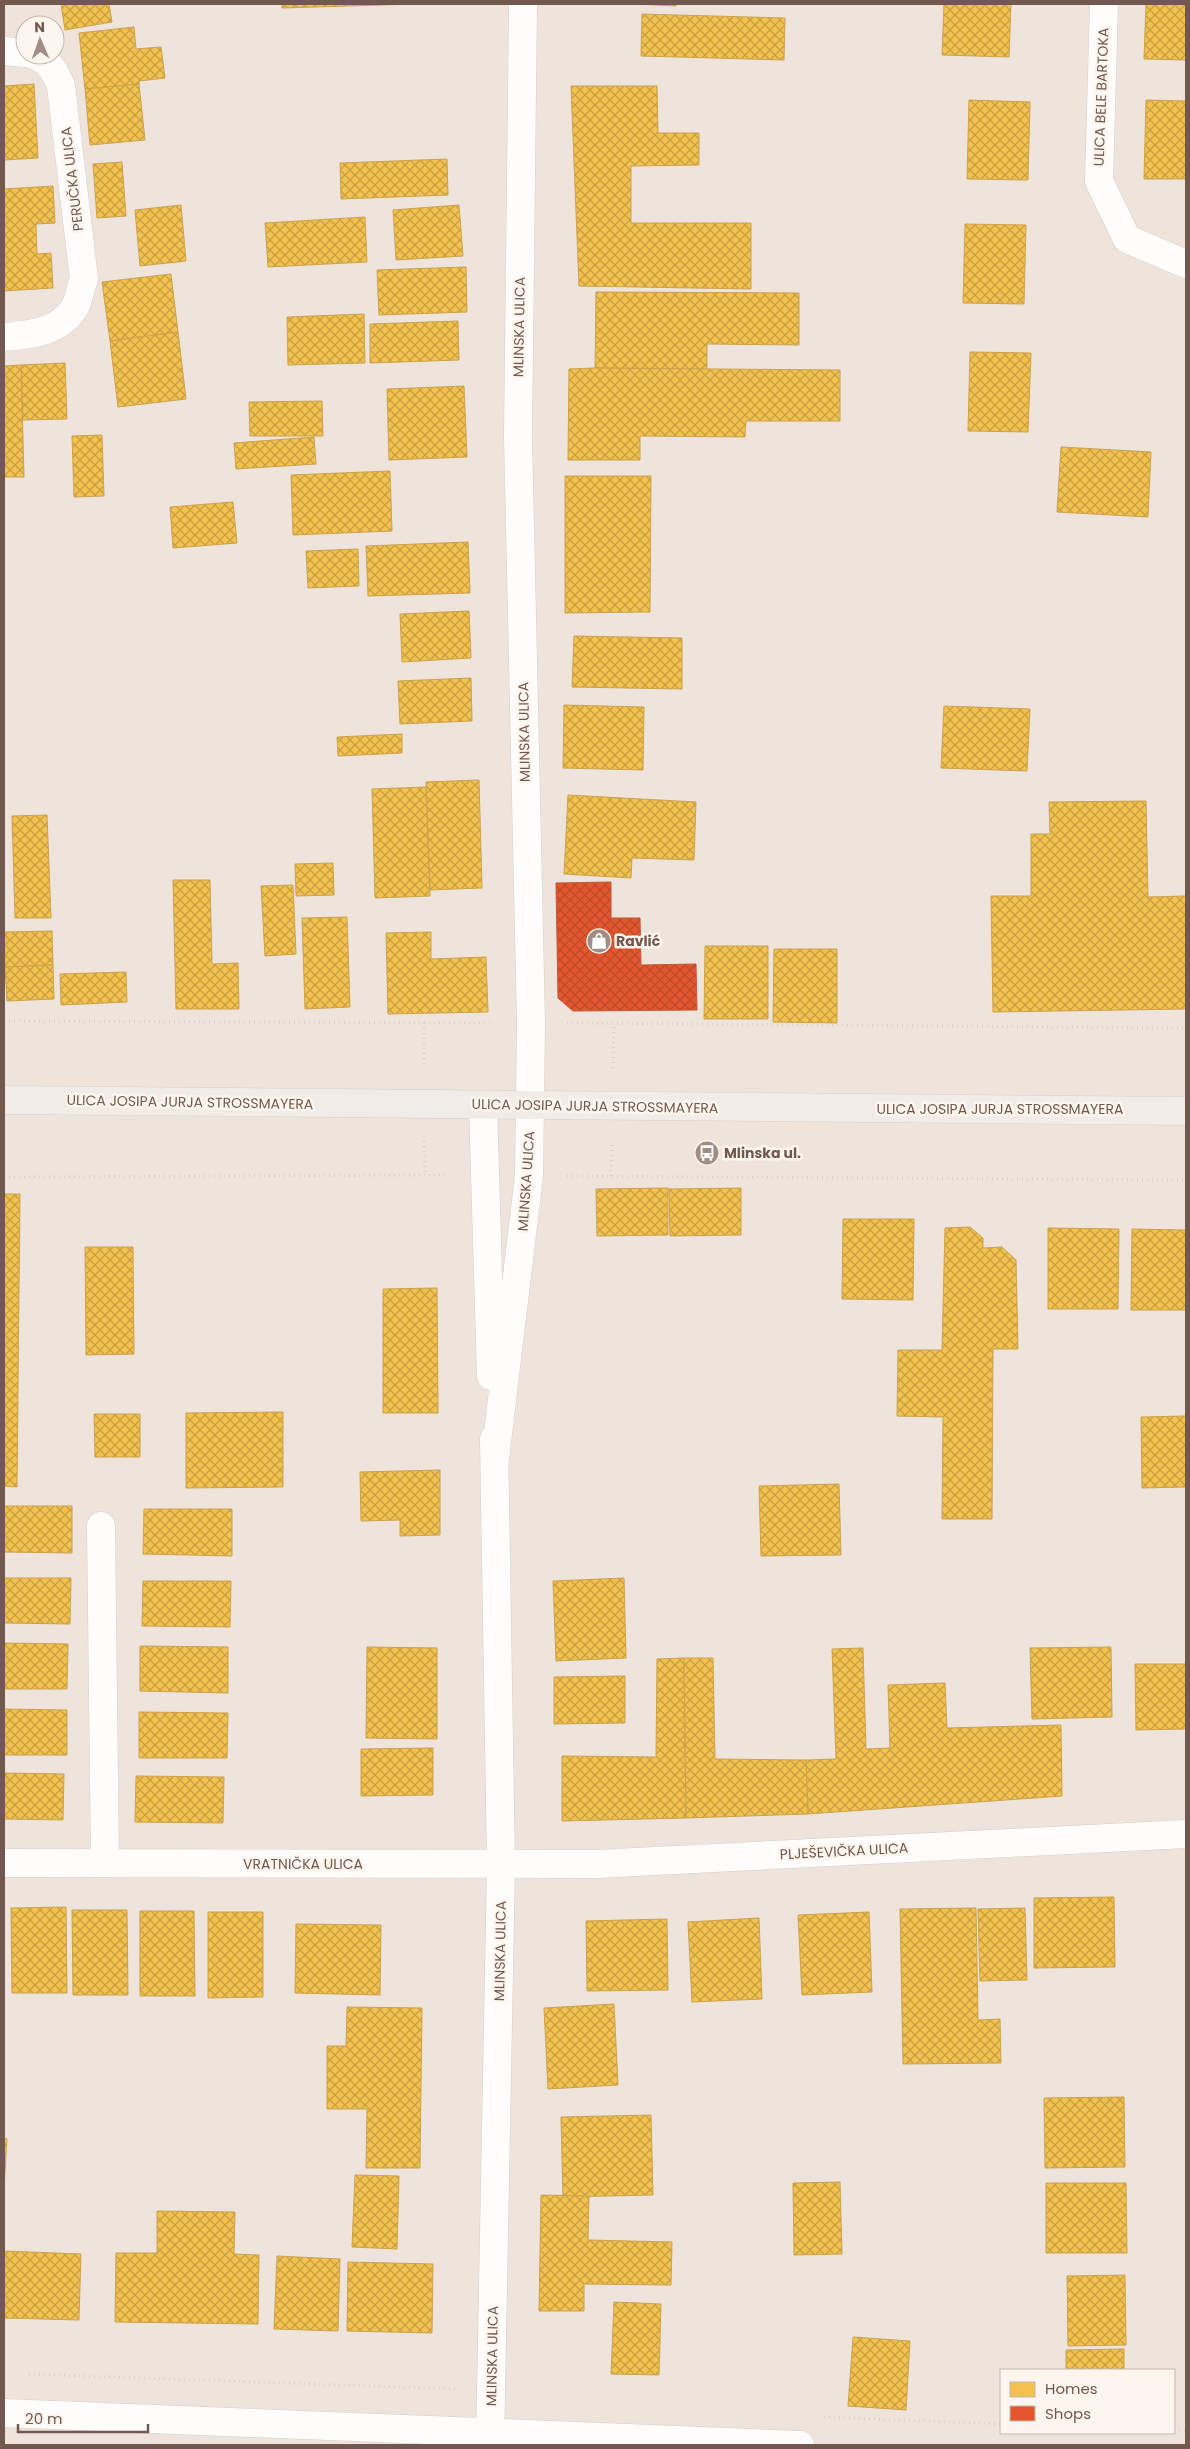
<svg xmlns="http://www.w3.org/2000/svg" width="1190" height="2449" viewBox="0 0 1190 2449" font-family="Poppins,sans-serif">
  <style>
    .residential { fill: #eee4db; fill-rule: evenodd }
    .homes { fill: url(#homes-cross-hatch); stroke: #cca24e }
    .shops { fill: url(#shops-cross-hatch); stroke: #c25738 }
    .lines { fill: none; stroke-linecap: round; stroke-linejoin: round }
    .minor-casing { stroke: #d5cfcb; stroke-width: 29 }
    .tertiary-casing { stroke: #d5cfcb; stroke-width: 29 }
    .primary-casing { stroke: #d7cfcb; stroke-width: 29 }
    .path { stroke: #d9d2cf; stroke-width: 3; stroke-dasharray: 1 4; stroke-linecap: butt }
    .minor { stroke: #fefdfc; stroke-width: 28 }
    .tertiary { stroke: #fefdfc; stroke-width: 28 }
    .primary { stroke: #f1ece7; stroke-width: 28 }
    .labels { text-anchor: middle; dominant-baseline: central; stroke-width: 5; stroke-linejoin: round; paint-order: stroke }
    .street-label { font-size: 14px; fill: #72584f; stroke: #fdf6ef }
    .poi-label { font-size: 14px; font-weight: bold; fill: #72584f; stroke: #fdf6ef; text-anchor: start }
  </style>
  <defs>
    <pattern id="homes-cross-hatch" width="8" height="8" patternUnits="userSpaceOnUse" patternTransform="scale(1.25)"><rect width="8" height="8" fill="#f2c14e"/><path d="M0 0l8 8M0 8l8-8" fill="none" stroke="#c8a043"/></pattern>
    <pattern id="shops-cross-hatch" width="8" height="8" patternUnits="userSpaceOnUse" patternTransform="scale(1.25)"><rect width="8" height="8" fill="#e4572e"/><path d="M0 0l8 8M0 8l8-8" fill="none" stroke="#bd4b2a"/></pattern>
  </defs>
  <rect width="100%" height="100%" fill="#f6f2ed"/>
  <!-- residential -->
  <path class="residential" d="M4 4H1186V2445H4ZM25 25H55V55H25ZM1001 2370H1174V2433H1001Z"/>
  <!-- homes -->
  <g class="homes">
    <path d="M61 4H109L112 22 65 30Z"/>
    <path d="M282 4H415L282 8Z"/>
    <path d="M635 4H676V6Z"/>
    <path d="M944 4H1011L1009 57 942 55Z"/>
    <path d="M1146 4H1186V60L1144 59Z"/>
    <path d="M642 14 785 18 784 60 641 56Z"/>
    <path d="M134 27 136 49 161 47 165 78 139 81V84L85 89 79 33Z"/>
    <path d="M34 84 38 158 4 160V86Z"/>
    <path d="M139 84 145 140 90 145 85 89Z"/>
    <path d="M571 86H657L658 133H699V165L631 166V223H751V289L579 286Z"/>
    <path d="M969 100 1030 102 1028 180 967 179Z"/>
    <path d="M1146 100 1186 101V179H1144Z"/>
    <path d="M447 159 448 195 341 199 340 163Z"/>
    <path d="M122 162 126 216 97 218 93 164Z"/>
    <path d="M53 186 55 223 36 224 37 254 51 253 53 288 4 291V189Z"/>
    <path d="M181 205 186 261 140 266 135 210Z"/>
    <path d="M459 205 463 256 396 260 393 210Z"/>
    <path d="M365 217 367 262 268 267 265 223Z"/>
    <path d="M965 224 1026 225 1024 304 963 303Z"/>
    <path d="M466 267 467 312 379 315 377 270Z"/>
    <path d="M171 274 178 332 110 341 102 282Z"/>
    <path d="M596 292 799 293V345L707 344V370L595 368Z"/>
    <path d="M364 314 365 363 288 365 287 317Z"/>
    <path d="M458 321 459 360 370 363V324Z"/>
    <path d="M178 332 186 399 118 407 110 341Z"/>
    <path d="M970 352 1031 353 1028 432 968 431Z"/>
    <path d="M65 363 67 419 23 420 21 365Z"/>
    <path d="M21 365 24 477H4V366Z"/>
    <path d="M595 368 840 370V421H746L745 437 640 436V460H568L569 369Z"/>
    <path d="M464 386 467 457 389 460 387 389Z"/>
    <path d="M322 401 323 436H250L249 402Z"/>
    <path d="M102 435 104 496 74 497 72 436Z"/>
    <path d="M314 437 316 464 236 469 234 443Z"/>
    <path d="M1061 447 1151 452 1148 517 1057 512Z"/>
    <path d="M390 471 392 531 293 535 291 475Z"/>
    <path d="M565 476H651L650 612 565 613Z"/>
    <path d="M233 502 237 543 173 548 170 507Z"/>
    <path d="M468 542 470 593 368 596 366 546Z"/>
    <path d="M358 549 359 586 308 588 306 551Z"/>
    <path d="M469 611 471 658 402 662 400 614Z"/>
    <path d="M574 636 682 638V689L572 687Z"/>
    <path d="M471 678 472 721 400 724 398 681Z"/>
    <path d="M564 705 644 707 643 770 563 768Z"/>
    <path d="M944 706 1030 709 1027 771 941 768Z"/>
    <path d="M402 734V753L338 756 337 737Z"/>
    <path d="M479 780 482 888 430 890 426 782Z"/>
    <path d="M426 787 430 896 375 898 372 789Z"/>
    <path d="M568 795 696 802 694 860 632 858 631 878 564 874Z"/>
    <path d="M1146 801 1148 897 1186 896V1009L993 1012 991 896H1031V834H1050L1049 802Z"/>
    <path d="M47 815 51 918H15L12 816Z"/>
    <path d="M333 863 334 895 296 896 295 864Z"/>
    <path d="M173 880H210L212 964 238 963 239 1009H176Z"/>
    <path d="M293 885 296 954 265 956 261 886Z"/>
    <path d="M347 917 350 1007 305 1009 302 918Z"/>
    <path d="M52 931 53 965 5 967 4 932Z"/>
    <path d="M431 932V959L486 957 488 1012 388 1014 386 933Z"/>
    <path d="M705 946H768V1019H704Z"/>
    <path d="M774 949H837V1023L773 1022Z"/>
    <path d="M53 965 54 999 7 1001 5 967Z"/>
    <path d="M126 972 127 1002 61 1005 60 974Z"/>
    <path d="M668 1188V1235L597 1236 596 1189Z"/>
    <path d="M741 1188V1235L670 1236 669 1189Z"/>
    <path d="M4 1194H20L17 1487 4 1486Z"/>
    <path d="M843 1219H914L913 1300 842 1299Z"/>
    <path d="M970 1227 983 1238V1248L1002 1247 1016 1260 1018 1349H993L992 1519H942L943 1417 897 1416 898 1350H942L945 1228Z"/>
    <path d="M1048 1228 1119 1229 1118 1309H1048Z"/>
    <path d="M1132 1229 1186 1230V1310H1131Z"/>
    <path d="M85 1247H133L134 1354 86 1355Z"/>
    <path d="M437 1288 438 1413H383V1289Z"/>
    <path d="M283 1412V1487L186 1488V1413Z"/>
    <path d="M94 1414H140V1457H95Z"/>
    <path d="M1186 1416V1487L1142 1488 1141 1417Z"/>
    <path d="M440 1470V1535L400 1536V1520L361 1521 360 1472Z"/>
    <path d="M839 1484 841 1555 761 1556 759 1486Z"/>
    <path d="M4 1506H72V1553L4 1552Z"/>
    <path d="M144 1509H232V1556L143 1554Z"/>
    <path d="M4 1578H71L70 1624 4 1623Z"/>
    <path d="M624 1578 626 1658 556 1661 553 1581Z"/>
    <path d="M143 1581H231L230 1627 142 1626Z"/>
    <path d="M4 1643 68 1644 67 1689H4Z"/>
    <path d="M140 1646 228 1647V1693L140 1691Z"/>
    <path d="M367 1647 437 1648V1739L366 1738Z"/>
    <path d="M1111 1647 1112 1717 1032 1719 1030 1648Z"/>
    <path d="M863 1648 866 1749 890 1748 888 1685 945 1683 947 1728 1061 1725 1062 1796 808 1814 806 1760 836 1759 832 1649Z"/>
    <path d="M684 1658 686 1818 562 1821V1756L656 1757 657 1659Z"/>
    <path d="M684 1658H713L715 1759 806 1760 808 1814 686 1818Z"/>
    <path d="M1135 1664H1186V1729L1136 1730Z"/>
    <path d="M625 1676V1723L554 1724V1677Z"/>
    <path d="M4 1709 67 1710V1755H4Z"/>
    <path d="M139 1712 228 1713 227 1758H139Z"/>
    <path d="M433 1748V1795L361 1796V1749Z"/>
    <path d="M4 1773 64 1774 63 1820 4 1819Z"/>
    <path d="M136 1776 224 1777 223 1823 135 1822Z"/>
    <path d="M1114 1897 1115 1967 1034 1968V1898Z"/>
    <path d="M66 1907 67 1993H12L11 1908Z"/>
    <path d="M976 1908 978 2020 1000 2019 1001 2063 903 2064 900 1909Z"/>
    <path d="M1025 1908 1027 1980 980 1981 978 1909Z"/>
    <path d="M72 1910H127L128 1995H73Z"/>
    <path d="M140 1911H194L195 1996H140Z"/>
    <path d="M208 1912H263V1997L208 1998Z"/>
    <path d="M869 1912 872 1992 802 1995 798 1915Z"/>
    <path d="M759 1918 762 1999 692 2002 688 1922Z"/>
    <path d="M667 1919 668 1990 587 1991 586 1921Z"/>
    <path d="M296 1924 381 1925 380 1995 295 1993Z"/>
    <path d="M614 2004 618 2085 548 2089 544 2008Z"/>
    <path d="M347 2007 422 2008 420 2168H366L367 2109H327V2046H346Z"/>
    <path d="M1124 2097 1125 2167 1045 2168 1044 2098Z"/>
    <path d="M651 2115 653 2195 563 2197 561 2117Z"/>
    <path d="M4 2138 7 2139 4 2188Z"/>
    <path d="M355 2175 399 2176 397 2249 352 2247Z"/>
    <path d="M840 2182 842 2254 794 2255 793 2183Z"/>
    <path d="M1046 2183H1126L1127 2253H1046Z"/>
    <path d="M541 2195 589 2196 588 2240 672 2242 671 2285 584 2284V2311H539Z"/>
    <path d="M157 2211 235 2212 234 2254 259 2255 258 2324 115 2322 116 2253H157Z"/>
    <path d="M4 2251 81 2254 79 2320 4 2318Z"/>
    <path d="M277 2256 340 2259 338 2331 274 2329Z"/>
    <path d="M348 2262 433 2264 432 2333 347 2331Z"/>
    <path d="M1125 2275 1126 2345 1068 2346 1067 2276Z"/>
    <path d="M614 2302 661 2304 659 2375 611 2374Z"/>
    <path d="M853 2337 910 2341 906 2410 848 2406Z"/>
    <path d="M1124 2349V2370H1066V2350Z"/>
  </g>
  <!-- shops -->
  <path class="shops" d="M611 882V918H640L641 965 696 964 697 1010 573 1011 558 998 556 883Z"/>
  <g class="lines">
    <defs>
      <g id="minor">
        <path d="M1104 4 1099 181 1127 239 1186 264"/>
        <path d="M4 51 25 53"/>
        <path d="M4 337C30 335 62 332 76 305 79 297 81 287 84 279L61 86C55 72 49 59 33 55"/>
        <path d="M483 1105 491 1376"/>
        <path d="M495 1458 529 1176 531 1023 518 436 523 4"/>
        <path d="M101 1526 105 1863"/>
        <path d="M4 1863 596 1864 1186 1834"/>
        <path d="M490 2445 501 1865 494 1439"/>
      </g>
      <path id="tertiary" d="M4 2413 800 2445"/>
      <path id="primary" d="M4 1100 1186 1111"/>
    </defs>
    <!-- minor casing -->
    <use href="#minor" class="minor-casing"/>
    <!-- tertiary casing -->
    <use href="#tertiary" class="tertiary-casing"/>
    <!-- primary casing -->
    <use href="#primary" class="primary-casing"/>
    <!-- path -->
    <g class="path">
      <path d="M4 1021 493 1023"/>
      <path d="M424 1023V1068"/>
      <path d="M567 1023 1186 1028"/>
      <path d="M613 1068 614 1024"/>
      <path d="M424 1141 425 1175"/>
      <path d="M567 1176 1186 1180"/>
      <path d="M611 1176 612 1142"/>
      <path d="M4 1177 448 1175"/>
      <path d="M29 2374 455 2389"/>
      <path d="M824 2417 1001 2424"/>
      <path d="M1174 2430 1186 2431"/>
    </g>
    <!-- minor -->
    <use href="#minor" class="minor"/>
    <!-- tertiary -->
    <use href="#tertiary" class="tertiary"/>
    <!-- primary -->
    <use href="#primary" class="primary"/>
  </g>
  <!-- icons -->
  <defs>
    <symbol id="shop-disc" viewBox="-11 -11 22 22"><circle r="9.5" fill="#a08e86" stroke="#fdf6ef"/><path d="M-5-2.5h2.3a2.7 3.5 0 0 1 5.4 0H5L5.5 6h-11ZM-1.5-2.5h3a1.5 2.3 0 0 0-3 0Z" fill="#fff"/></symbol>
    <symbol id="bus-disc" viewBox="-11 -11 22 22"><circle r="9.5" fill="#a08e86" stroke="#fdf6ef"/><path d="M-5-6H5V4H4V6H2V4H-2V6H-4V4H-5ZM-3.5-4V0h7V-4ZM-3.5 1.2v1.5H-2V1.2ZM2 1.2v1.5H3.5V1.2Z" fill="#fff"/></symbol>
  </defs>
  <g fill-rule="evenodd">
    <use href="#shop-disc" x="585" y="927" width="28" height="28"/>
    <use href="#bus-disc" x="693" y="1139" width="28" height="28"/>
  </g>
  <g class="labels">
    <!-- street labels -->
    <g class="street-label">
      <text transform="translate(1101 97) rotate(-88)">ULICA BELE BARTOKA</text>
      <text transform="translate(72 179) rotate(-97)">PERUČKA ULICA</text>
      <text transform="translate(519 327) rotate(-89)">MLINSKA ULICA</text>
      <text transform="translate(524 732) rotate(-91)">MLINSKA ULICA</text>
      <text transform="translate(190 1102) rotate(1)">ULICA JOSIPA JURJA STROSSMAYERA</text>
      <text transform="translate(595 1106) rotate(1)">ULICA JOSIPA JURJA STROSSMAYERA</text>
      <text x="1000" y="1109">ULICA JOSIPA JURJA STROSSMAYERA</text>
      <text transform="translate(526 1181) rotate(-86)">MLINSKA ULICA</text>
      <text transform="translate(844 1851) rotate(-3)">PLJEŠEVIČKA ULICA</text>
      <text x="303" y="1864">VRATNIČKA ULICA</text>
      <text transform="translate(500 1951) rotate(-89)">MLINSKA ULICA</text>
      <text transform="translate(492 2356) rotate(-89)">MLINSKA ULICA</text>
    </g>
    <!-- poi labels -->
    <g class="poi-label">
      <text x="616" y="941">Ravlić</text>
      <text x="724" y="1153">Mlinska ul.</text>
    </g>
  </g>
  <!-- border -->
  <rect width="1190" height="2449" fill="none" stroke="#72584f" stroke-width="10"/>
  <!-- legend -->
  <rect x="1000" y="2369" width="175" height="65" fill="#fdf6ef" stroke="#c5b7af"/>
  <rect x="1010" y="2382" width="25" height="15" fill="#f2c14e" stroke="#c5b7af"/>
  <text x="1045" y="2394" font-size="15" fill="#72584f">Homes</text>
  <rect x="1010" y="2406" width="25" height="15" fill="#e4572e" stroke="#c5b7af"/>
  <text x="1045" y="2419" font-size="15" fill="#72584f">Shops</text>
  <!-- north arrow -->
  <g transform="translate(40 40) rotate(358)"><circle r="24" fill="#fdf6ef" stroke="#c5b7af"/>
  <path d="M0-4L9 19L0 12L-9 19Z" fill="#a08e86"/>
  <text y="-8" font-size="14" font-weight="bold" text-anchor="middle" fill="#72584f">N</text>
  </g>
  <!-- scale -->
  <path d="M18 2424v8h130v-8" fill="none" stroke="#72584f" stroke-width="2.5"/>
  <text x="25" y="2424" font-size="15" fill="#72584f" stroke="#fdf6ef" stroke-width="4" paint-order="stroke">20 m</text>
</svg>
